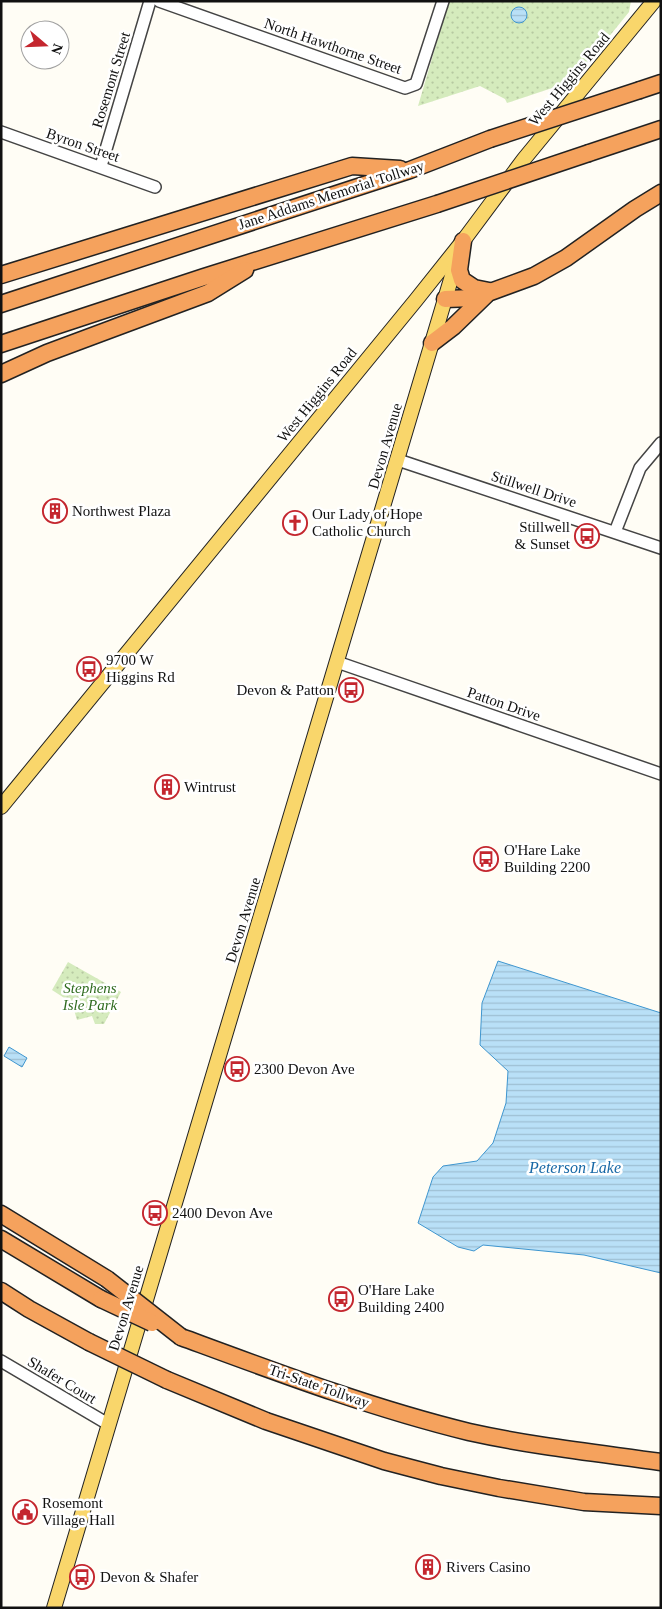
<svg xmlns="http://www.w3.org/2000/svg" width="662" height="1609" viewBox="0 0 662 1609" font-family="'Times New Roman',serif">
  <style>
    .park { fill: url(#park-dots) }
    .water { fill: url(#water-rules); stroke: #3f96cf }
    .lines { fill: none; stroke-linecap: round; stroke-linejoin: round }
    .minor-casing { stroke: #444; stroke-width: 14 }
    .major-casing { stroke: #222; stroke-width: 16 }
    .highway-casing { stroke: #222; stroke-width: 19 }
    .minor { stroke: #fff; stroke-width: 11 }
    .major { stroke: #f9d66b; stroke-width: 14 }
    .highway { stroke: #f5a25d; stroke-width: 16 }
    .highway-bridge-casing { stroke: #222; stroke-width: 19; stroke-linecap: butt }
    .highway-bridge { stroke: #f5a25d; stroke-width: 16 }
    .labels { text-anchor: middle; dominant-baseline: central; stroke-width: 5; stroke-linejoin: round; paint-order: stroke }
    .street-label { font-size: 15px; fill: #111; stroke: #fff }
    .poi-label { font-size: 15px; fill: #111; stroke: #fff; text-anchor: start }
    .park-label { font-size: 15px; font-style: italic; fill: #2f6b1f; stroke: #fff }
    .water-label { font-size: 16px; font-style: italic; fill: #1768a6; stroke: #fff }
  </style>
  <defs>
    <pattern id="park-dots" width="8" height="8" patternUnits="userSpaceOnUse" patternTransform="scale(1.25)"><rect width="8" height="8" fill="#d5ebbd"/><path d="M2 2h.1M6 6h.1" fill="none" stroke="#b6c8a1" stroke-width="1.8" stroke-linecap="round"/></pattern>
    <pattern id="water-rules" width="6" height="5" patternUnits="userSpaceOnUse" patternTransform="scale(1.25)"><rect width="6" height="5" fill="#b9e0f7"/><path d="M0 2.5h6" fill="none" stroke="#9ebfd3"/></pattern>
  </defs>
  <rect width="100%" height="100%" fill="#fffdf5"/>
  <!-- park -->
  <g class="park">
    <path d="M449 1H631L629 12 573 81 507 103 505 99 480 86 418 106Z"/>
    <path d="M68 962 121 992 104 1024H95L92 1016 77 1020 72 1003 52 990Z"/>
  </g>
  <!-- water -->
  <g class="water">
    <circle cx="519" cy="15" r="8"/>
    <path d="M498 961 661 1013V1273L584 1255 483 1245 474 1251 458 1247 418 1223 433 1177 443 1166 477 1161 493 1143 506 1103 508 1071 480 1045 482 1003Z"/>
    <path d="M9 1047 27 1058 22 1067 4 1056Z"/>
  </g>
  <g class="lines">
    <defs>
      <g id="minor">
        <path d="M159 1 405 88 416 84 443 1"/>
        <path d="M1 132 155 187"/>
        <path d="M101 166 150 1"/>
        <path d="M398 460 661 548"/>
        <path d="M615 532 640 468 661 443"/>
        <path d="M337 662 661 774"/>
        <path d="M1 1361 108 1424"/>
      </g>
      <g id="major">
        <path d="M1 807 416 300 463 241 524 159 654 1"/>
        <path d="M54 1608 457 259"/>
      </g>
      <g id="highway">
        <path d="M640 90 661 83"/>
        <path d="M589 153 661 129"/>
        <path d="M463 241 459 270 462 280 474 288 489 291"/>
        <path d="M1 275 352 166 400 169"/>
        <path d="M445 299 474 298 534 276 566 258 635 209 661 193"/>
        <path d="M1 304 410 170 490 139"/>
        <path d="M432 343 453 327 486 295"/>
        <path d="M1 344 204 277 437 204"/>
        <path d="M1 374 47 353 208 293 245 270"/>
        <path d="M1 1214 107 1279"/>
        <path d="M1 1239 101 1299"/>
        <path d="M1 1291 29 1309 89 1342"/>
        <path d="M181 1337C276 1372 371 1408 469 1432 532 1446 597 1453 661 1462"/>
        <path d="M167 1380 266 1421 384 1461 441 1476 499 1488 584 1502 661 1506"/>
      </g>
    </defs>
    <!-- minor casing -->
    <use href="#minor" class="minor-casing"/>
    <!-- major casing -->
    <use href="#major" class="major-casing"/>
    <!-- highway casing -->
    <use href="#highway" class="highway-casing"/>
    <!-- minor -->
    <use href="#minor" class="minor"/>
    <!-- major -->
    <use href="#major" class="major"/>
    <!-- highway -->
    <use href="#highway" class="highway"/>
    <defs>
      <g id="highway-bridge">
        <path d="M490 139 640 90"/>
        <path d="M437 204 589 153"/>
        <path d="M107 1279 181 1337"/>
        <path d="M101 1299 152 1323"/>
        <path d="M89 1342 167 1380"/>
      </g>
    </defs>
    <!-- highway-bridge casing -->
    <use href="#highway-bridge" class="highway-bridge-casing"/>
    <!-- highway-bridge -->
    <use href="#highway-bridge" class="highway-bridge"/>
  </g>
  <!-- icons -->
  <defs>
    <symbol id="building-ring" viewBox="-11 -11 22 22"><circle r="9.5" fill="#fff" stroke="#c4262e" stroke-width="1.5"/><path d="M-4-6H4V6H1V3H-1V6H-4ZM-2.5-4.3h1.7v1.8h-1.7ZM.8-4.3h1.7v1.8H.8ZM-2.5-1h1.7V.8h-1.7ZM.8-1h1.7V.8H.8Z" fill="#c4262e"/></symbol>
    <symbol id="church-ring" viewBox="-11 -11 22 22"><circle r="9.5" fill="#fff" stroke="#c4262e" stroke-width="1.5"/><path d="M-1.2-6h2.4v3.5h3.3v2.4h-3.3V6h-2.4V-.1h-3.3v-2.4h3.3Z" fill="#c4262e"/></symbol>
    <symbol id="bus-ring" viewBox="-11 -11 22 22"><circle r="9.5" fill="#fff" stroke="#c4262e" stroke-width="1.5"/><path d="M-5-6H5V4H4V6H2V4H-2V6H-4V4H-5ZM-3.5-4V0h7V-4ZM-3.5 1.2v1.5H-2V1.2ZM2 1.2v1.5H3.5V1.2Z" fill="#c4262e"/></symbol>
    <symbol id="civic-ring" viewBox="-11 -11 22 22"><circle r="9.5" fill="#fff" stroke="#c4262e" stroke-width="1.5"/><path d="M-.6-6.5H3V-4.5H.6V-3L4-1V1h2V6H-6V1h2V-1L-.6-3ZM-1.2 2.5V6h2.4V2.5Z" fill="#c4262e"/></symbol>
  </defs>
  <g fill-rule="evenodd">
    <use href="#building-ring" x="41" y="497" width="28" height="28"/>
    <use href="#church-ring" x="281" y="509" width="28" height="28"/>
    <use href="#bus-ring" x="573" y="522" width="28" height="28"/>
    <use href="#bus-ring" x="75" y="655" width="28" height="28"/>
    <use href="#bus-ring" x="337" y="676" width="28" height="28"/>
    <use href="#building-ring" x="153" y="773" width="28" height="28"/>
    <use href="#bus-ring" x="472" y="845" width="28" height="28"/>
    <use href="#bus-ring" x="223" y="1055" width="28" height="28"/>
    <use href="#bus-ring" x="141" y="1199" width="28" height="28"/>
    <use href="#bus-ring" x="327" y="1285" width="28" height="28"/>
    <use href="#civic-ring" x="11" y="1498" width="28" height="28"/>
    <use href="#building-ring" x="414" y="1553" width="28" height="28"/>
    <use href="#bus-ring" x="68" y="1563" width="28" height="28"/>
  </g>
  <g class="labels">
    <!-- street labels -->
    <g class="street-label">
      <text transform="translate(333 46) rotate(19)">North Hawthorne Street</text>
      <text transform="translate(569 79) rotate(-50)">West Higgins Road</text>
      <text transform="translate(111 80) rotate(-73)">Rosemont Street</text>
      <text transform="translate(83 145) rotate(19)">Byron Street</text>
      <text transform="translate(331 195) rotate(-18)">Jane Addams Memorial Tollway</text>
      <text transform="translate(317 395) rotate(-51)">West Higgins Road</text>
      <text transform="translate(385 446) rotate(-74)">Devon Avenue</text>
      <text transform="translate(534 489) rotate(18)">Stillwell Drive</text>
      <text transform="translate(504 704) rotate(19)">Patton Drive</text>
      <text transform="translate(243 920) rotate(-73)">Devon Avenue</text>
      <text transform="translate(126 1308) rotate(-73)">Devon Avenue</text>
      <text transform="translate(62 1380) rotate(31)">Shafer Court</text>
      <text transform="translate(319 1386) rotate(19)">Tri-State Tollway</text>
    </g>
    <!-- poi labels -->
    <g class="poi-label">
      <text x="72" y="511">Northwest Plaza</text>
      <text x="312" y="514">Our Lady of Hope<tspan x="312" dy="17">Catholic Church</tspan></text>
      <text x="570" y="527" text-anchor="end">Stillwell<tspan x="570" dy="17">&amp; Sunset</tspan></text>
      <text x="106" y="660">9700 W<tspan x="106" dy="17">Higgins Rd</tspan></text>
      <text x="334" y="690" text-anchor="end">Devon &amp; Patton</text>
      <text x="184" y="787">Wintrust</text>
      <text x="504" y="850">O'Hare Lake<tspan x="504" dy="17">Building 2200</tspan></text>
      <text x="254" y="1069">2300 Devon Ave</text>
      <text x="172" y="1213">2400 Devon Ave</text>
      <text x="358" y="1290">O'Hare Lake<tspan x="358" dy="17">Building 2400</tspan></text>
      <text x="42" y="1503">Rosemont<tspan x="42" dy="17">Village Hall</tspan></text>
      <text x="446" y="1567">Rivers Casino</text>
      <text x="100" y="1577">Devon &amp; Shafer</text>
    </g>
    <!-- park labels -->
    <g class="park-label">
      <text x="90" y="988">Stephens<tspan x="90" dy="17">Isle Park</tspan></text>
    </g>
    <!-- water labels -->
    <g class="water-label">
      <text x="575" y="1167">Peterson Lake</text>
    </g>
  </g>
  <!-- border -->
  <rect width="662" height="1609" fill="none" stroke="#111111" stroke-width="5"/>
  <!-- north arrow -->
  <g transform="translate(45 45) rotate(109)"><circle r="24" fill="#ffffff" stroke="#a0a0a0"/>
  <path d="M0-4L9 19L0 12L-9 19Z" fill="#c4262e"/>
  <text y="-8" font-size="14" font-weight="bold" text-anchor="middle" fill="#111111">N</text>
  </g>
</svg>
